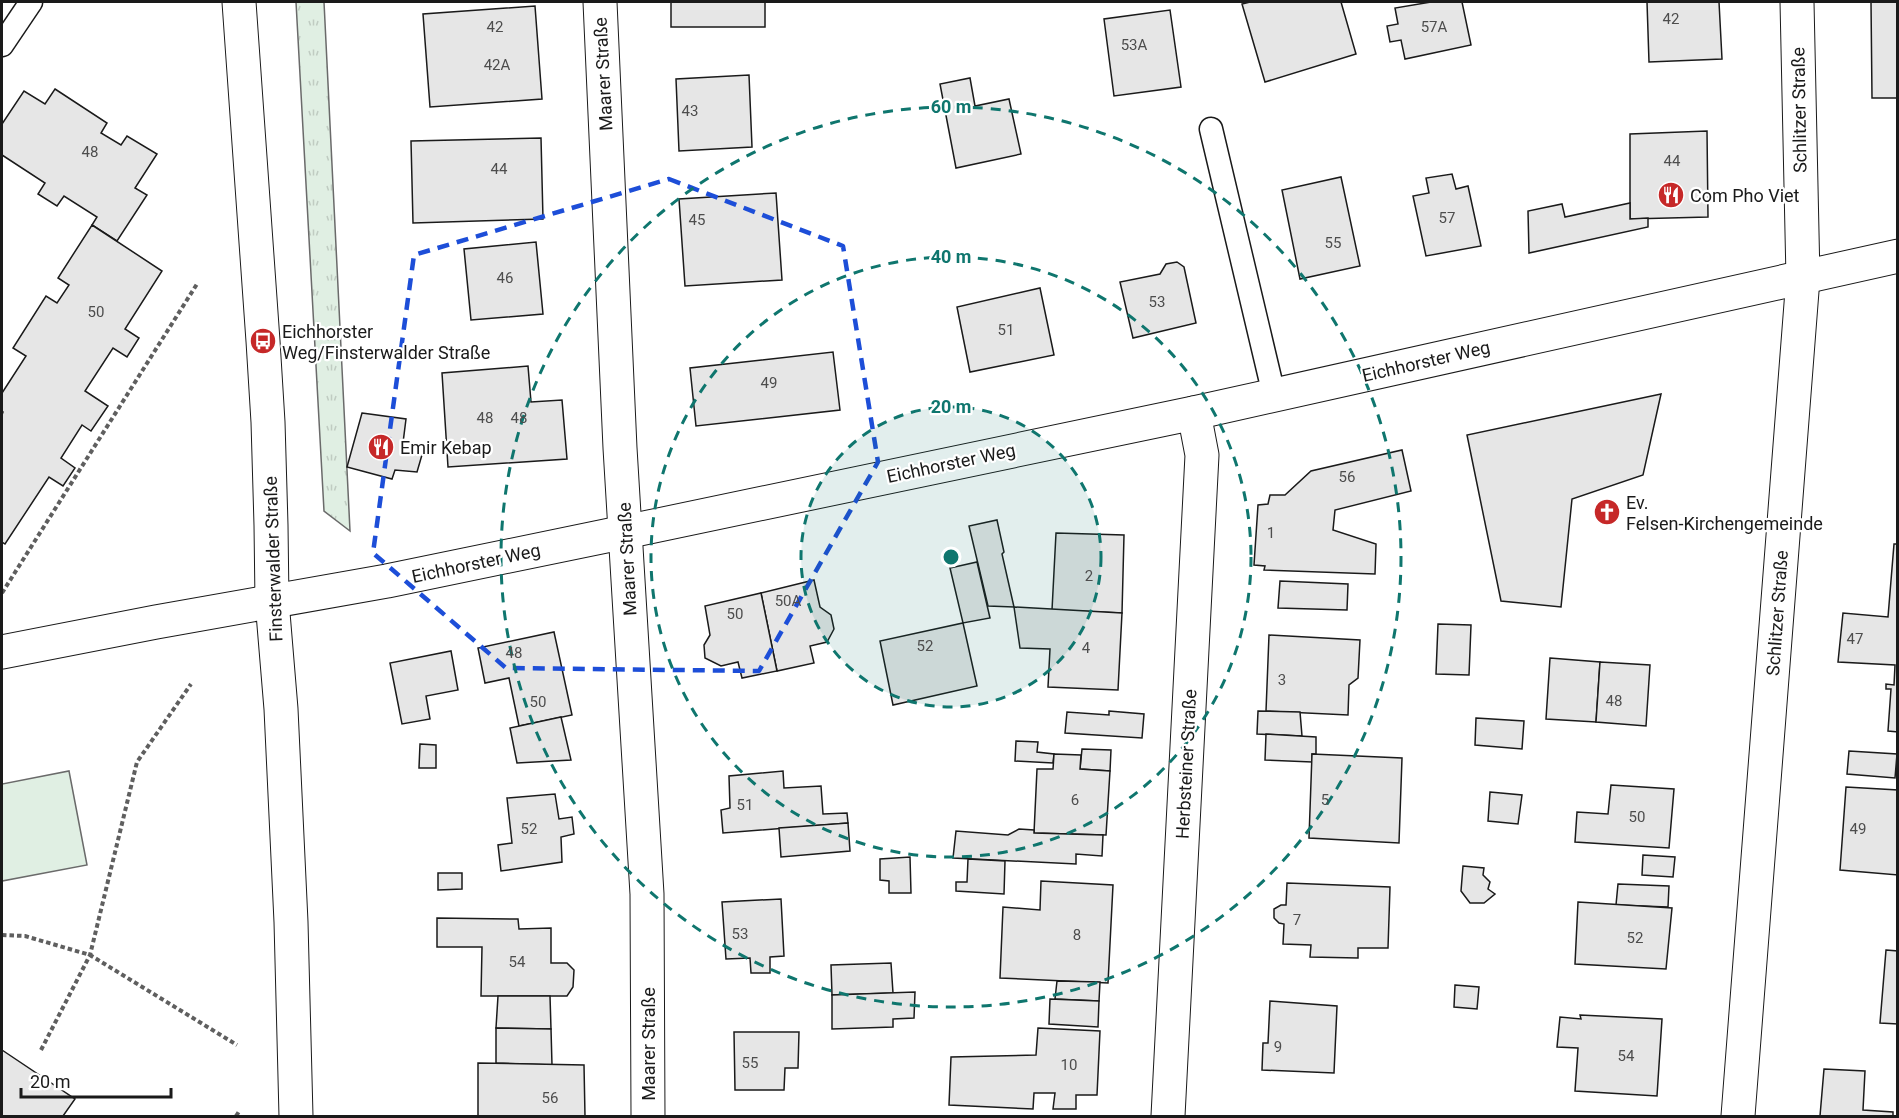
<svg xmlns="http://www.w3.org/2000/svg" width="1899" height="1118" viewBox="0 0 1899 1118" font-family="Roboto,sans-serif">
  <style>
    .grass { fill: url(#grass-tufts); stroke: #6a6a6a; stroke-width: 1.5 }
    .pitch { fill: #e0efe3; stroke: #6a6a6a; stroke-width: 1.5 }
    .building { fill: #e6e6e6; stroke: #1a1a1a; stroke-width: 1.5 }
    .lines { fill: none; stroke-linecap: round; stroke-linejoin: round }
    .service-casing { stroke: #1a1a1a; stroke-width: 25 }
    .minor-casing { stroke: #1a1a1a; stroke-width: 35 }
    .tertiary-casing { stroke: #1a1a1a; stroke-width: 35 }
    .secondary-casing { stroke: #1a1a1a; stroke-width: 35 }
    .path { stroke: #5f5f5f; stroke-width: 4; stroke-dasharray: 4.5 3; stroke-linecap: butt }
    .service { stroke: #fff; stroke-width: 22 }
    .minor { stroke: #fff; stroke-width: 33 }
    .tertiary { stroke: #fff; stroke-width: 33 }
    .secondary { stroke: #fff; stroke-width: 33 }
    .marked { fill: none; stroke: #1d4ed8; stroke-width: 4.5; stroke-dasharray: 12 8; stroke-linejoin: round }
    .ring { fill: none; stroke: #0f766e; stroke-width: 3; stroke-dasharray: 10 8 }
    .labels { text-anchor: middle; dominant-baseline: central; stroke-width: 4.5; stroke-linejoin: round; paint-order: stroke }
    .number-label { font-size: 15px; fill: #4d4d4d }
    .street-label { font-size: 18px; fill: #1a1a1a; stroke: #fff }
    .poi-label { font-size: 18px; fill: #1a1a1a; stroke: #fff; text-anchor: start }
    .centre { fill: #0f766e; stroke: #fff; stroke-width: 3 }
    .ring-label { font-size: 18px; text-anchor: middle; font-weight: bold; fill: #0f766e; stroke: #fff; stroke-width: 4.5; stroke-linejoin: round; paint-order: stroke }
  </style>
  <defs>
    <pattern id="grass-tufts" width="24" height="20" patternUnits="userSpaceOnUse" patternTransform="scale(1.5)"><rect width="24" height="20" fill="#e0efe3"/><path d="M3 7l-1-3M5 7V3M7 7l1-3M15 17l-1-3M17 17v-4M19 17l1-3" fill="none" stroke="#c0ccc2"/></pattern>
  </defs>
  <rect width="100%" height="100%" fill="#fff"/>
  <!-- grass -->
  <path class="grass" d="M296 2H324L350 531 324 511Z"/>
  <!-- pitch -->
  <path class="pitch" d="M69 771 87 865 2 881V784Z"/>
  <!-- building -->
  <g class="building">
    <rect x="671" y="2" width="94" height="25"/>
    <path d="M1250 2H1341L1356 54 1265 82 1242 4Z"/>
    <path d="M1431 2H1462L1471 45 1405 59 1401 40 1390 42 1387 26 1398 24 1395 8Z"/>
    <path d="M1647 2H1719L1722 59 1649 62Z"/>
    <path d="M1871 2H1898V98H1872Z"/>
    <path d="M535 6 542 99 430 107 423 14Z"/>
    <path d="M1170 10 1181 87 1114 96 1104 19Z"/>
    <path d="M749 75 752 147 679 151 676 79Z"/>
    <path d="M970 78 975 106 1009 99 1021 154 956 168 940 84Z"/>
    <path d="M55 89 107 123 101 133 121 145 127 136 157 154 135 188 147 195 117 241 92 225 97 217 64 196 57 206 38 194 45 183 2 155V124L24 91 45 104Z"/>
    <path d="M1707 131 1708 217 1630 219V134Z"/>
    <path d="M541 138 543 219 413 223 411 141Z"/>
    <path d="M1452 174 1456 189 1468 186 1481 246 1426 256 1413 196 1429 193 1426 178Z"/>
    <path d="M1341 177 1360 266 1300 279 1282 190Z"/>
    <path d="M776 193 782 280 685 286 679 199Z"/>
    <path d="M1630 203V219L1648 218V227L1529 253 1528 211 1562 204 1565 217Z"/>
    <path d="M92 225 162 271 125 329 139 338 127 357 113 348 85 391 108 406 91 431 82 425 61 458 75 468 63 486 49 477 5 544 2 542V415L3 412 2 411V393L26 356 13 348 46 296 57 303 69 285 58 278Z"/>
    <path d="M536 242 543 314 471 320 464 249Z"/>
    <path d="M1177 262 1184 267 1196 323 1133 338 1120 282 1160 274 1166 264Z"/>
    <path d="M1040 288 1054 355 970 372 957 307Z"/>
    <path d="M833 352 840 410 696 426 690 368Z"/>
    <path d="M528 366 531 402 562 400 567 459 448 467 442 373Z"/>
    <path d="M1661 394 1643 475 1572 499 1561 607 1501 601 1467 435Z"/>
    <path d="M362 413 406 419 403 443 424 448 417 472 395 470 392 479 347 467Z"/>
    <path d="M1402 450 1411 491 1335 510 1333 530 1376 544 1375 574 1264 570 1265 566 1254 565 1258 505 1268 504 1270 495H1285L1311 471Z"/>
    <path d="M997 520 1004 552 1002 554 1014 607 988 606 969 526Z"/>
    <path d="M1056 533 1124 535 1122 613 1052 610Z"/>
    <path d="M1894 544H1898V732L1888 731 1891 689H1886V684L1894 685 1895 665 1838 662 1843 613 1888 617Z"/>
    <path d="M977 562 990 618 963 623 950 568Z"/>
    <path d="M814 580 820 607 831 615 834 629 827 642 810 646 814 663 777 671 761 593Z"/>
    <path d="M1280 581 1348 584 1347 610 1278 608Z"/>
    <path d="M761 593 777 671 742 678 738 662 721 666 705 658 704 645 710 635 705 606Z"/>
    <path d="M1014 607 1122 613 1118 690 1048 687 1050 649 1020 648Z"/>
    <path d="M963 623 977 686 893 705 880 641Z"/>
    <path d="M1438 624 1471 625 1469 675 1436 674Z"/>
    <path d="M554 632 572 715 519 726 509 678 485 683 478 648Z"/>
    <path d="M1269 635 1360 640 1358 678 1349 685 1348 715 1266 711Z"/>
    <path d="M451 651 458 690 426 696 430 719 402 724 390 663Z"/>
    <path d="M1550 658 1600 662 1596 722 1546 719Z"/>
    <path d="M1600 662 1650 665 1646 726 1596 722Z"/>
    <path d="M1109 711 1144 714 1142 738 1065 733 1067 712 1109 715Z"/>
    <path d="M1258 711 1300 712 1302 736 1257 734Z"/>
    <path d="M561 717 571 760 517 763 510 728Z"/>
    <path d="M1476 718 1524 721 1522 749 1475 745Z"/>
    <path d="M1266 734 1316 737V754H1312V762L1265 760Z"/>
    <path d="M1016 741 1038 742 1037 752 1054 754 1053 763 1015 761Z"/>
    <path d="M420 744 436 745V768H419Z"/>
    <path d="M1082 749 1111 750 1110 771 1080 769Z"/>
    <path d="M1849 751 1897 754 1895 778 1847 774Z"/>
    <path d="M1054 754 1081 755 1080 769 1110 771 1106 835 1034 833 1037 769H1053Z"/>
    <path d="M1312 754 1402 758 1399 843 1309 838Z"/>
    <path d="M783 771 784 788 821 786 823 814 847 813 848 823 723 833 721 810 730 808 729 776Z"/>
    <path d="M1611 785 1674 789 1669 848 1575 842 1577 812 1608 814Z"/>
    <path d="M1846 787 1898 790V875L1840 870Z"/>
    <path d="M1490 792 1522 795 1518 824 1488 821Z"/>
    <path d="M555 794 559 819 572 817 574 834 561 837 562 862 501 871 498 845 512 843 507 798Z"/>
    <path d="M848 823 850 851 781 857 779 828Z"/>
    <path d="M1019 829 1034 830V833L1103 835 1102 856 1076 854V864L953 858 956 831 1008 835Z"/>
    <path d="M1643 855 1675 857 1673 877 1642 875Z"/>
    <path d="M910 857 911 893H889V881L880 880V859Z"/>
    <path d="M968 859 1005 861 1004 894 956 891V882H967Z"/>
    <path d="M1463 866 1484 868 1483 875 1490 882 1488 889 1495 894 1484 903H1470L1461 891Z"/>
    <path d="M438 873H462V889L438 890Z"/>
    <path d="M1041 881 1113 885 1108 983 1000 978 1003 907 1040 910Z"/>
    <path d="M1287 883 1390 887 1388 948H1358V958L1310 957 1311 945 1283 944 1284 924 1279 923 1274 918V909L1281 905H1286Z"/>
    <path d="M1618 884 1669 886 1668 907 1616 905Z"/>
    <path d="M781 899 784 956 770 957V973H751L750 958 726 959 722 902Z"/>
    <path d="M1578 902 1672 908 1666 969 1575 964Z"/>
    <path d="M437 918 518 919 519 929 551 928V963H567L574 970 573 987 567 996H481L482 947H437Z"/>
    <path d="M1886 950 1898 951V1024L1880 1023Z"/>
    <path d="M891 963 893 993 832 995 831 965Z"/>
    <path d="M1057 981 1100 982 1099 1001 1055 999Z"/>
    <path d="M1455 985 1479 987 1477 1009 1454 1007Z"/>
    <path d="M915 992 914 1018 893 1019V1027L832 1029V995Z"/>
    <path d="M498 996H550L551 1029 496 1028Z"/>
    <path d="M1050 999 1099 1001 1098 1027 1049 1024Z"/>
    <path d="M1270 1001 1337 1006 1334 1073 1262 1070 1263 1043H1268Z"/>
    <path d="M1580 1015 1662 1019 1657 1096 1575 1091 1578 1048 1557 1047 1560 1017 1581 1019Z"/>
    <path d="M496 1028 551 1029 552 1065 496 1063Z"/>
    <path d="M1038 1028 1100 1031 1097 1095H1076V1109H1053L1055 1093H1034L1033 1109 949 1105 951 1057 1036 1055Z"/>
    <path d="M734 1032H799L798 1068H785L784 1090H735Z"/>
    <path d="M2 1050 75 1099 63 1116H2Z"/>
    <path d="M478 1063 584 1065 585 1116H478Z"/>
    <path d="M1824 1069 1865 1071 1863 1110 1893 1112V1116H1820Z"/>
  </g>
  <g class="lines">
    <defs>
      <g id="service">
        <path d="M2 45 31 2"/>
        <path d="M1211 129 1274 395"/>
      </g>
      <g id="minor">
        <path d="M600 2 620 448 647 894 648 1116"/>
        <path d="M1168 1116 1202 455 1194 413"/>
        <path d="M1738 1116 1803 278 1797 2"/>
      </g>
      <path id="tertiary" d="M239 2 263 341 268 422 271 525 272 601 281 709 291 922 296 1116"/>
      <path id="secondary" d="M2 652 156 622 387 581 625 532 1194 413 1898 256"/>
    </defs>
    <!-- service casing -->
    <use href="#service" class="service-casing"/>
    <!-- minor casing -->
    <use href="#minor" class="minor-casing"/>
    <!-- tertiary casing -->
    <use href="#tertiary" class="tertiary-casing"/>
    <!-- secondary casing -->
    <use href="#secondary" class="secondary-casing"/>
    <!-- path -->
    <g class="path">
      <path d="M2 593 197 284"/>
      <path d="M2 935 25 936 90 955 237 1045"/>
      <path d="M41 1050 90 955 137 762 191 684"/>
      <path d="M236 1116 240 1110"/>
    </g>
    <!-- service -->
    <use href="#service" class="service"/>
    <!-- minor -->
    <use href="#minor" class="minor"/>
    <!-- tertiary -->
    <use href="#tertiary" class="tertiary"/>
    <!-- secondary -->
    <use href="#secondary" class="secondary"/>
  </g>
  <!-- marked area -->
  <path class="marked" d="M669 179 843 246 878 462 759 671 506 668 373 553 414 255Z"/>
  <!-- distance rings -->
  <circle cx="951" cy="557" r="150" fill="#0f766e" fill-opacity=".12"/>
  <g class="ring">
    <circle cx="951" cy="557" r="150"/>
    <circle cx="951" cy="557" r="300"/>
    <circle cx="951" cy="557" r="450"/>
  </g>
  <!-- icons -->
  <defs>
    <symbol id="restaurant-disc" viewBox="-11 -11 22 22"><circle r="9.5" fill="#c62828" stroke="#fff"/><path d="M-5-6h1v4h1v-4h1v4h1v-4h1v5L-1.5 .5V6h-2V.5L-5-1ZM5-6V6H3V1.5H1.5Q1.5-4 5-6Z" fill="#fff"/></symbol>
    <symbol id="bus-disc" viewBox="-11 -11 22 22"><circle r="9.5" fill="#c62828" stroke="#fff"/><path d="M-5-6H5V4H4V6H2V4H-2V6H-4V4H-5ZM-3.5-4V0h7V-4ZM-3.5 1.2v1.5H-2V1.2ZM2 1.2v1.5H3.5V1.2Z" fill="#fff"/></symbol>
    <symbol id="church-disc" viewBox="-11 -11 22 22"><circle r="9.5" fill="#c62828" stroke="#fff"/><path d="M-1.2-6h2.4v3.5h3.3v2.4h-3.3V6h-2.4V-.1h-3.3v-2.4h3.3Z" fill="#fff"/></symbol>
  </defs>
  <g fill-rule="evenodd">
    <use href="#restaurant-disc" x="1656" y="180" width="30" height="30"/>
    <use href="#bus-disc" x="248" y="326" width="30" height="30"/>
    <use href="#restaurant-disc" x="366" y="432" width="30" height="30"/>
    <use href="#church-disc" x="1592" y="497" width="30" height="30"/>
  </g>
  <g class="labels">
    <!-- number labels -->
    <g class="number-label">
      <text x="1671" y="19">42</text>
      <text x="495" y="27">42</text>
      <text x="1434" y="27">57A</text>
      <text x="1134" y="45">53A</text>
      <text x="497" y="65">42A</text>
      <text x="690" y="111">43</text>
      <text x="90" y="152">48</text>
      <text x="1672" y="161">44</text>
      <text x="499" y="169">44</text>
      <text x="1447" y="218">57</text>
      <text x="697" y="220">45</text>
      <text x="1333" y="243">55</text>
      <text x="505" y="278">46</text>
      <text x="1157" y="302">53</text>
      <text x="96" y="312">50</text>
      <text x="1006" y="330">51</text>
      <text x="769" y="383">49</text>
      <text x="485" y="418">48</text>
      <text x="519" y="418">48</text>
      <text x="1347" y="477">56</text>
      <text x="1271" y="533">1</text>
      <text x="1089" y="576">2</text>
      <text x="788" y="601">50A</text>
      <text x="735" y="614">50</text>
      <text x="1855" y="639">47</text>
      <text x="925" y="646">52</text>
      <text x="1086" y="648">4</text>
      <text x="514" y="653">48</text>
      <text x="1282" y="680">3</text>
      <text x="1614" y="701">48</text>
      <text x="538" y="702">50</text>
      <text x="1075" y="800">6</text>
      <text x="1325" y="800">5</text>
      <text x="745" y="805">51</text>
      <text x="1637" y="817">50</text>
      <text x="529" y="829">52</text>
      <text x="1858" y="829">49</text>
      <text x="1297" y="920">7</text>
      <text x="740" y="934">53</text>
      <text x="1077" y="935">8</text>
      <text x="1635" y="938">52</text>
      <text x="517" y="962">54</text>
      <text x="1278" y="1047">9</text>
      <text x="1626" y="1056">54</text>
      <text x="750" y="1063">55</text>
      <text x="1069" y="1065">10</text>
      <text x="550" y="1098">56</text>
    </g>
    <!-- street labels -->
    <g class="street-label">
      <text transform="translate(603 74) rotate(-93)">Maarer Straße</text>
      <text transform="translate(1799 110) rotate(-91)">Schlitzer Straße</text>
      <text transform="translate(1426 361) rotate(-13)">Eichhorster Weg</text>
      <text transform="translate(951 463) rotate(-12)">Eichhorster Weg</text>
      <text transform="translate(273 559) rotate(-92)">Finsterwalder Straße</text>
      <text transform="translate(627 559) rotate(-93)">Maarer Straße</text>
      <text transform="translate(476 563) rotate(-12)">Eichhorster Weg</text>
      <text transform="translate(1777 613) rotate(-86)">Schlitzer Straße</text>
      <text transform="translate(1186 764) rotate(-87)">Herbsteiner Straße</text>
      <text transform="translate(648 1044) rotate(-90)">Maarer Straße</text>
    </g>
    <!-- poi labels -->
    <g class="poi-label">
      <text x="1690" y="195">Com Pho Viet</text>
      <text x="282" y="331">Eichhorster<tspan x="282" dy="21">Weg/Finsterwalder Straße</tspan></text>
      <text x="400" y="447">Emir Kebap</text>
      <text x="1626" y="502">Ev.<tspan x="1626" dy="21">Felsen-Kirchengemeinde</tspan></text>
    </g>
  </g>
  <circle cx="951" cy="557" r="9" class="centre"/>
  <g class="ring-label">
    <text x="951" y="113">60 m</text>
    <text x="951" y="263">40 m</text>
    <text x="951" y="413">20 m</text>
  </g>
  <!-- border -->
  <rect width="1899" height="1118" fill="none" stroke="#1a1a1a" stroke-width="6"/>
  <!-- scale -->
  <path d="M21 1088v9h150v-9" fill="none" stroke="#1a1a1a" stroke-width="3"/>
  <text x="30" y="1088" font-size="18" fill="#1a1a1a" stroke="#ffffff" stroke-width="4.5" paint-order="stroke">20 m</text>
</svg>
